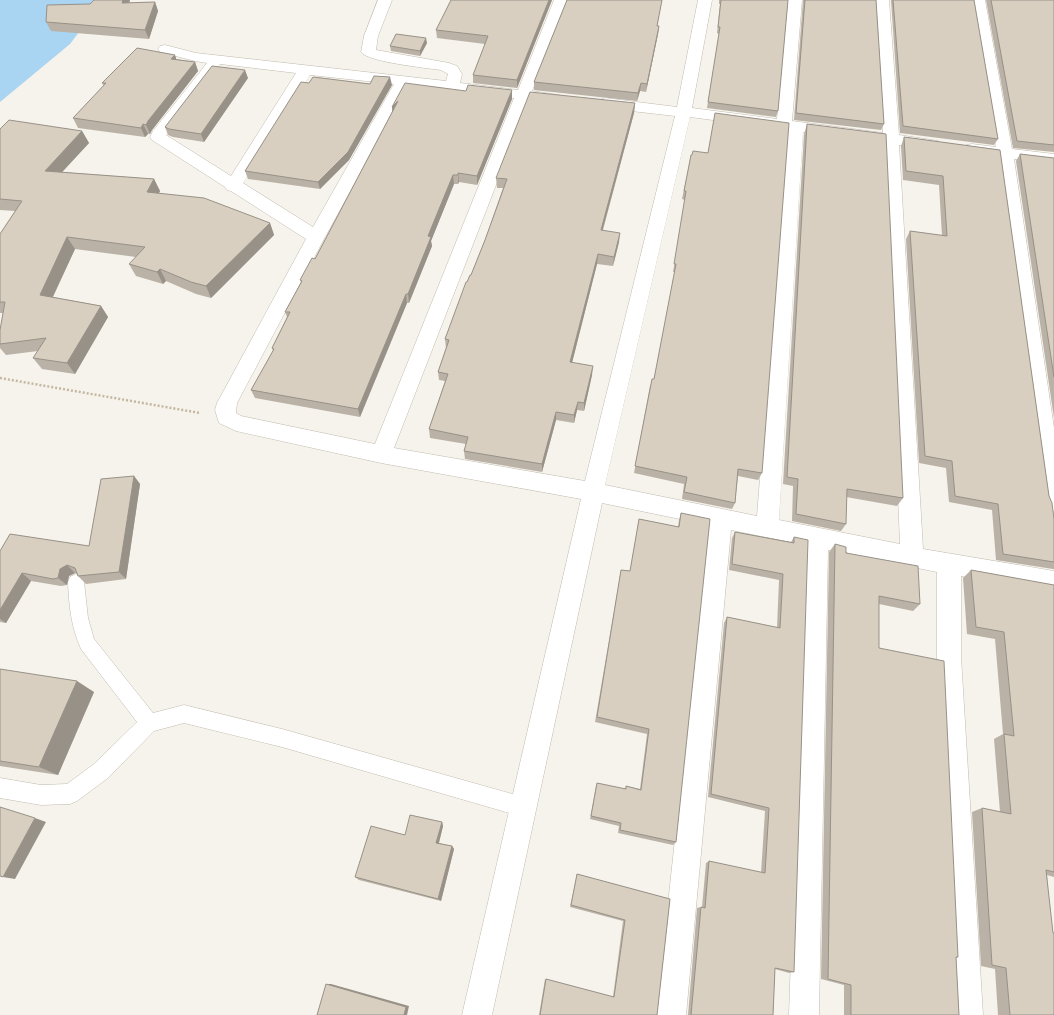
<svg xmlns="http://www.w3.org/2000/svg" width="1054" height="1015" viewBox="0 0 1054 1015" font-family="'Open Sans',sans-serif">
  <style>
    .water { fill: #a9d4f2 }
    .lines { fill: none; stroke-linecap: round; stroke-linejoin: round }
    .service-casing { stroke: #c2bbae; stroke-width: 1 }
    .minor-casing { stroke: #c2bbae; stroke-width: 1 }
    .path { stroke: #c4b79f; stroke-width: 2.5; stroke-dasharray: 2 2; stroke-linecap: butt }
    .service { fill: #fff; fill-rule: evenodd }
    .minor { fill: #fff; fill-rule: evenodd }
    .wall { fill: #bab2a6 }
    .shaded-wall { fill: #979187 }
    .building { fill: #d8cfc1; stroke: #979187 }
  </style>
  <rect width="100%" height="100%" fill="#f6f3ec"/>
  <!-- water -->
  <path class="water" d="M0 0H103L70 44 0 102Z"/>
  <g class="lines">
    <defs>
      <path id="service" d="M76 574 82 577 84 582 88 618 94 639 153 713 184 705 282 729 523 797 530 800 533 807 530 814 523 817 282 747 184 723 154 731 108 778 77 801 70 804 41 805 0 798V778L41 785 67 784 94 764 137 722 81 649C71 626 69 606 68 582L70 577Z"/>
      <g id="minor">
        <path d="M378 0H392L378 36 376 50 449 63 457 66 462 74 460 83 518 90 554 0H568L532 91 564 96 567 99 564 102 559 104 529 100 394 448 585 481 675 116 605 108 600 106 597 103 600 100 605 98 677 107 698 0H712L692 108 777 119 788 0H802L792 121 883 133 875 0H889L899 135 938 141 940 144 938 147 932 149 899 145 923 549 1054 571V593L961 576V657L983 1015H953L937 657V572L828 550 819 1015H789L805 545 731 530 686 1015H656L709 525 602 503 492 1015H462L581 499 381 463 236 431 219 423 215 410 217 403 306 239 231 191 227 190 225 187 152 140 150 137 153 131 207 63 195 61 160 52 158 49 160 46 165 45 196 53 446 81 448 74 441 70C427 68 368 62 361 52L364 36ZM220 64 296 73 231 176 166 135ZM310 75 394 84 313 227 243 183ZM408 86 514 98 375 444 241 416 236 413 237 403 325 237ZM690 117 788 130 757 516 605 485ZM803 132 883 143 900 544 779 520Z"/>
        <path d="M971 0H985L1012 149 1054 154V164L1014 159 1054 428V511L1046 509 1043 502 998 157 966 153 964 149 966 145 972 144 996 147Z"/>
      </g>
    </defs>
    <!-- service casing -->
    <use href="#service" class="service-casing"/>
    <!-- minor casing -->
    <use href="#minor" class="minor-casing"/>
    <!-- path -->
    <path class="path" d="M0 378 200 413"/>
    <!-- service -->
    <use href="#service" class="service"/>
    <!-- minor -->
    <use href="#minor" class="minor"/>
  </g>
  <!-- wall -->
  <g class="wall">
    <path d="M94 0H130L129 3 155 2 158 11 149 39 51 31 46 22 90 4Z"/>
    <path d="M451 0H552L517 88 473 83V75L485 44 437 38 436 30Z"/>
    <path d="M567 0H662L657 26H659L658 34 646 92 640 91 637 101 534 90V82Z"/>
    <path d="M719 0H788L778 111 776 117 707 108 719 34 717 33 720 4H719Z"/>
    <path d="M803 0H876L884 124 881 130 794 120Z"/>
    <path d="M891 0H974L998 139 994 145 900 133Z"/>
    <path d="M986 0H1054V152L1013 148Z"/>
    <path d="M427 43 420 56 391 51 390 46Z"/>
    <path d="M175 55 176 59 195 62 198 71 152 130 150 134H148L145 137 78 128 73 118 104 86 102 83Z"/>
    <path d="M248 78 204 142 173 137 168 135 165 127Z"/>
    <path d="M309 83 370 84 392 85 349 160 320 189 248 179 245 171Z"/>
    <path d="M512 99 477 185 459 182 458 184H454L431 241 432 246 409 303H407L360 417 255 398 251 390 273 351 272 348 287 317 285 312 301 282 300 280 315 259 392 112V107Z"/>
    <path d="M635 103 634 113 603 230 619 242 613 266 597 264 572 362 592 375 584 411 577 410 574 423 556 420 542 472 465 459 464 451 466 444 430 438 429 429 445 381 439 380 438 372 446 348 445 339 485 240 503 188H497L496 178Z"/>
    <path d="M715 113 762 473 758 480 738 476 735 503 732 509 682 499 684 484 634 473 650 386 654 379 675 272H673L685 200 682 199 691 155 708 153Z"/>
    <path d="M807 124 903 498 897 506 846 497V524L841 531 792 521 793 486 783 484 804 134Z"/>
    <path d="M0 129 82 131 89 143 62 172 154 179 160 191 159 193 270 223 274 235 211 298 196 294 166 281 163 284 136 276 129 264 136 257 75 249 53 297 101 306 108 317 75 374 42 369 33 358 38 351 6 355 0 348V330L3 313H0V234L15 211 0 210Z"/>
    <path d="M904 137 1000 150 1049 496 1054 519V569H1053L996 560 992 510 949 502 946 468 919 463 906 239 910 231 942 236 939 185 903 180 901 146Z"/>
    <path d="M1020 154 1054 158V418L1016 161Z"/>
    <path d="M134 476 140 484 126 579 86 584 78 576 76 573H75L69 576 67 585 61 586 31 581 6 623 0 622V551L89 546Z"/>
    <path d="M681 513 676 842 673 845 618 833 619 826 590 819 596 786 597 783 625 789 626 786 640 789 647 734 595 722 621 570 630 571 639 519 678 527 679 520Z"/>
    <path d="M735 532 791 542 794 537V972L789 973 775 969 773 1015H688L697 908 701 907H702L706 863 709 861 761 873 765 811 708 797 724 623 727 617 777 628 779 580 729 570 732 538Z"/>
    <path d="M835 544 920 604 913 611 879 604V648L958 957 956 958 959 1015H844V985L821 979 829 552Z"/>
    <path d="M971 570 1054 585V877L1047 875 1054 1015H998L995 969 981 966 972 812 982 808 1000 812 994 739 1003 734 995 639 967 634 963 578Z"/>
    <path d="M0 669 94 692 58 775 0 766Z"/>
    <path d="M442 822 443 826 439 843 452 846 454 849 441 901 359 880 355 877 405 835Z"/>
    <path d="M577 874 670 899 657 1015H539L545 979 613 997 623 921 570 907Z"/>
  </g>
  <!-- shaded-wall -->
  <g class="shaded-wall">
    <path d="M123 0H130L126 12 122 3Z"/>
    <path d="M549 0H552L517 88V80Z"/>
    <path d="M155 2 158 11 149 39 145 30Z"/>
    <path d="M659 26 658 34 646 92 647 84Z"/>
    <path d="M426 38 427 43 420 56V51Z"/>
    <path d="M175 55 178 65 171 59Z"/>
    <path d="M195 62 198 71 152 130 150 134 146 125 148 121Z"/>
    <path d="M245 70 248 78 204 142 201 134Z"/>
    <path d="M390 77 392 85 349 160 320 189 318 182Z"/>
    <path d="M641 83 640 91 637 101 638 93Z"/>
    <path d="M512 90V99L477 185V176Z"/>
    <path d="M398 101 393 116 392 107Z"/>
    <path d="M635 103 634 113 600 239 601 230Z"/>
    <path d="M143 124 148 134 145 137 141 128Z"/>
    <path d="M82 131 89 143 52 183 45 171Z"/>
    <path d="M458 173 459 182 458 184Z"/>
    <path d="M453 175 454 184 431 241 432 246 409 303 408 294 428 236Z"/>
    <path d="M154 179 160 191 153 204 147 192Z"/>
    <path d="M270 223 274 235 211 298 206 286Z"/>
    <path d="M620 233 619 242 613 266 614 257Z"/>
    <path d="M67 237 75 249 48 307 40 295Z"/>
    <path d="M598 254 597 264 570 371V362Z"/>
    <path d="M160 269 166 281 163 284 157 272Z"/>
    <path d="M406 294 407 303 360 417 358 409Z"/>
    <path d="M101 306 108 317 75 374 67 363Z"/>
    <path d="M593 366 592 375 584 411V403Z"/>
    <path d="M578 402 577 410 574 423V415Z"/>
    <path d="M556 412V420L542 472V464Z"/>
    <path d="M134 476 140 484 126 579 119 572Z"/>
    <path d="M67 565 75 573 69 576 67 585 58 578 60 569Z"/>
    <path d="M22 573 31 581 6 623 0 619V610Z"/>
    <path d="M77 681 94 692 58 775 39 767Z"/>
    <path d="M35 818 46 822 15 879 3 877Z"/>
    <path d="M442 822 443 826 438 846 436 843Z"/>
    <path d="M452 846 454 849 441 901 438 899Z"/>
    <path d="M326 984H331L409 1006 407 1015H404Z"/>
  </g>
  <!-- building -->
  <g class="building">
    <path d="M94 0H123L122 3 155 2 145 30 46 22 47 5 90 4Z"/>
    <path d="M451 0H549L517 80 473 75 488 36 436 30Z"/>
    <path d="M567 0H662L657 26H659L647 84 641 83 638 93 534 82Z"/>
    <path d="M721 0H788L778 111 708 102 720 27H718Z"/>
    <path d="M805 0H876L884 124 796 113Z"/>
    <path d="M893 0H974L998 139 903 126Z"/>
    <path d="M991 0H1054V145L1017 141Z"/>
    <path d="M396 34 426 38 420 51 390 46Z"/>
    <path d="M137 48 175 55 171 59 195 62 148 121 146 125 143 124 141 128 73 118 106 83H102Z"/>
    <path d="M212 66 245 70 201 134 169 129 165 127Z"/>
    <path d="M374 76 390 77 348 152 318 182 245 171 301 82 309 83 313 77 370 84Z"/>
    <path d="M405 83 466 91 468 85 512 90 477 176 458 173V175H453L428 236 431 237 408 294H406L358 409 251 390 274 349 272 348 290 312H285L302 281 300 280 312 258 315 259 398 101 392 107Z"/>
    <path d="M530 92 635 103 601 230 620 233 614 257 598 254 570 362 593 366 584 403 578 402 574 415 556 412 542 464 464 451 468 437 429 429 448 374 438 372 449 340 445 339 466 282H467L470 275H471L485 240 507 179 496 178Z"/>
    <path d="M715 113 789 123 762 473 738 469 735 503 684 492 687 477 635 466 652 379H654L676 264H674L686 191H684L691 155H692L693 151 708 153Z"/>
    <path d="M9 120 82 131 45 171 154 179 147 192 204 198 270 223 206 286 191 282 160 269 157 272 129 264 145 247 67 237 40 295 101 306 67 363 33 358 46 338 0 344V330L5 302H0V234L22 201 0 199V129Z"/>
    <path d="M807 124 886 134 903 498 847 489 846 524 796 514 798 479 787 477Z"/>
    <path d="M904 137 1000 150 1049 496 1052 503 1054 519V562L1003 554 998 504 955 496 952 461 925 456 910 231 947 236 943 176 906 171Z"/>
    <path d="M1020 154 1054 158V377Z"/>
    <path d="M134 476 119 572 78 576 75 568 67 565 60 569 58 578 53 579 22 573 0 610V551L10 534 89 546 101 479Z"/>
    <path d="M681 513 710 519 676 842 620 830 621 823 591 816 597 783 626 789V786L641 790 649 729 597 717 621 570 630 571 639 519 679 527Z"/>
    <path d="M735 532 794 543V537L808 540 794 972 775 968 773 1015H691L701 907 705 908 709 861 765 873 769 808 711 794 727 617 780 628 783 574 732 564Z"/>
    <path d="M835 544 846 547V553L918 566 920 604 879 596V648L944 661 958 957H956L959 1015H851V985L828 979Z"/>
    <path d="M971 570 1054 585V872L1046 870 1053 933H1054V1015H1010L1006 968 992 965 982 808 1011 814 1004 734 1014 736 1004 632 976 627Z"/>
    <path d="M0 669 77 681 39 767 0 761Z"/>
    <path d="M0 807 35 818 3 877 0 876Z"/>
    <path d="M410 815 442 822 436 843 452 846 438 899 355 877 371 826 405 835Z"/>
    <path d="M577 874 670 899 657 1015H540L546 979 614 997 625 920 571 905Z"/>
    <path d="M326 984 406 1007 404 1015H317Z"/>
  </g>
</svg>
